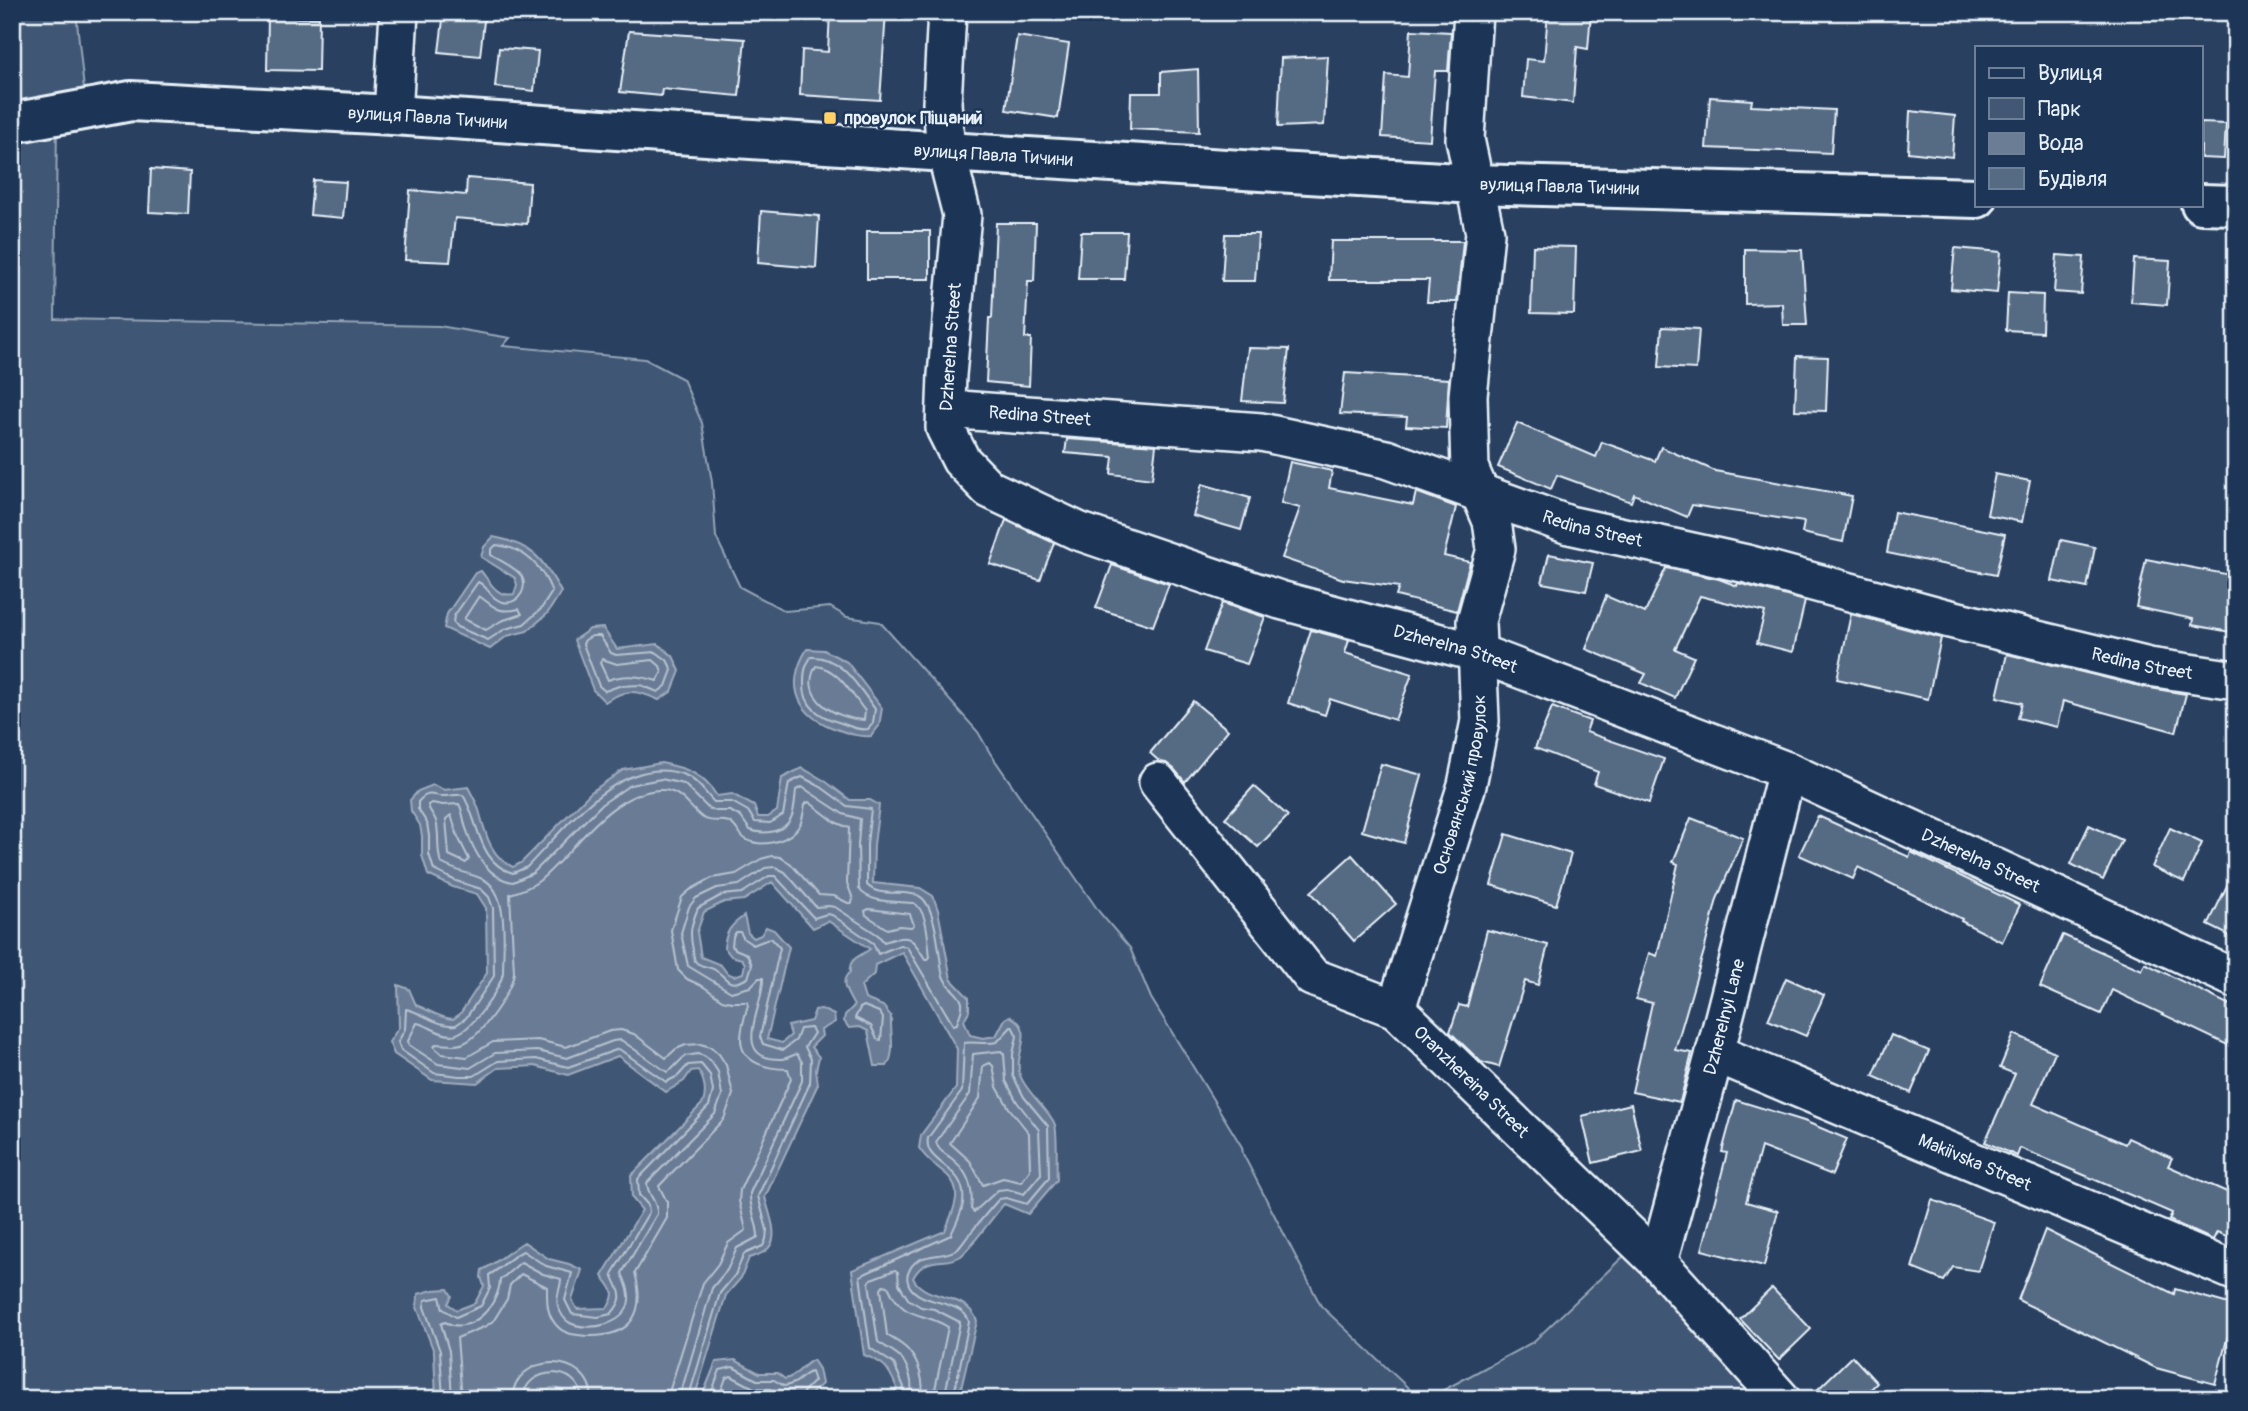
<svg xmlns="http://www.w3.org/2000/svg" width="2248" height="1411" viewBox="0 0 2248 1411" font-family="Pangolin,sans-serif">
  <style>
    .green { fill: #415774; stroke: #94a4b6; stroke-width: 2 }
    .water { fill: #6b7c95; stroke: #9dabbd; stroke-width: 2 }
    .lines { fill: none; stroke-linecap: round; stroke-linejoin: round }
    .shore { stroke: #b6c2d0; stroke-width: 2 }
    .building { fill: #556a83; stroke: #e8f1f8; stroke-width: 2 }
    .minor-casing { stroke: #e8f1f8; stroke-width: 42 }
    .major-casing { stroke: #e8f1f8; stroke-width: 44 }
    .minor { stroke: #1d3557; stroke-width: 37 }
    .major { stroke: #1d3557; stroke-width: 38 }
    .poi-dot { fill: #ffd166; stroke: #1d3557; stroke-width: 2.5 }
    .labels { text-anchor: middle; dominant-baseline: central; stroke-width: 5; stroke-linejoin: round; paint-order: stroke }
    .street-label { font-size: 18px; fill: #e8f1f8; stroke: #1d3557 }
    .poi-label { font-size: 18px; font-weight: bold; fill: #e8f1f8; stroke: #1d3557; text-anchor: start }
  </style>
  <rect width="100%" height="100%" fill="#294061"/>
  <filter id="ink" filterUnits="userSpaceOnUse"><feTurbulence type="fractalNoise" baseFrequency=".0143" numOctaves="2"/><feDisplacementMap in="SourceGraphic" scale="14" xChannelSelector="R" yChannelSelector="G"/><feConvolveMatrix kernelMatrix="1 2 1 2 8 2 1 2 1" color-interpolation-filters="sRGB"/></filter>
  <g filter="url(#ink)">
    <!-- green -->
    <g class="green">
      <path d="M12 12H76L86 109 57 116 55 319 439 326 510 338 503 346 645 359 683 379 702 423 712 482 716 537 740 587 785 611 830 607 847 617 880 622 978 732 990 753 1100 913 1130 948 1151 998 1242 1147 1243 1154 1321 1306 1420 1399H12Z"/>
      <path d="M1628 1252 1774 1399H1427L1533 1342Z"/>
    </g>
    <!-- water -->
    <g class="water">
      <path d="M493 537C531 544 543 558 561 592L547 614 527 631 507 636 490 649 444 628 447 614 475 573 481 571C490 582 497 598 514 594L517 585 515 578 481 557 484 547Z"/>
      <path d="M603 628 617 649 658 644 673 656 680 671 672 691 659 700C637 690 626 688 605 702L593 690 574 640 590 629Z"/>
      <path d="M807 649 824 650 847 662 882 708 879 726 871 736C859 737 850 734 839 730 798 717 784 687 807 649Z"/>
      <path d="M661 763C687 768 703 774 717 796L732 794 754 806 758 817H768L777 811 782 778 802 768 825 781 850 800H870L879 805 874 845 873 883 920 888 933 896 938 910 951 979 969 998V1011L964 1020 970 1035 983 1038 996 1036 1005 1019 1010 1016C1038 1031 1013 1052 1020 1075 1026 1093 1051 1111 1055 1125 1058 1137 1056 1166 1057 1180L1028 1214 1004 1204C995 1214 969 1250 961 1256 945 1266 925 1254 913 1278 925 1302 967 1291 977 1321L959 1397 961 1399H891L897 1388C888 1367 885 1363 864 1355L852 1270 945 1231C952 1213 965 1191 947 1175 936 1165 927 1161 919 1148L921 1135 956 1088 957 1049 902 952 875 965 874 974 861 986 865 999 883 1006 891 1016C890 1033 896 1052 887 1066H875L868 1031 860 1027 849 1028 844 1021 845 1015 854 1006C848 994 838 982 850 972 848 958 861 956 870 949L828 921 813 928 772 882 744 900 724 902 704 912 697 932 701 957 721 965 727 973 734 976 743 973 745 964 742 959 731 956 724 947C726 931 731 925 744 916L748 933 754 938 761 935 766 927 774 930 789 947 767 1039 782 1043 791 1035 788 1026 811 1021 815 1010 821 1009 834 1015 835 1022 821 1030 822 1036 811 1047 819 1057 816 1070 818 1084 765 1197C772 1225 786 1249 749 1258L741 1278 726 1295 694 1399H568L560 1389 551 1388 535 1399H436L434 1352 417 1307 418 1294 433 1290 448 1289 452 1296 448 1304 457 1310 475 1303 484 1286 481 1277 482 1270C497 1263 509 1251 524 1242L549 1259 569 1264 582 1270 572 1300 577 1309 607 1308C618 1293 612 1289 602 1276L642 1210 632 1198 631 1176 703 1103C707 1091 705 1081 698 1070L691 1071 684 1081 666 1092 618 1056 568 1075 535 1066 498 1068 477 1083 432 1080 394 1054 389 1042 399 1027 398 985 409 989 416 1005C429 1010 439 1018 453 1019L460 1014 487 973 486 908 477 894 453 887 428 875 422 855V836L420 825 411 811 410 800 418 791 433 785 444 790 468 787C471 793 475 800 478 807 485 829 488 856 513 867L522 862 591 792 623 770Z"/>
      <path d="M735 1360 759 1373H777L785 1379C798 1376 802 1365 813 1360L819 1369 822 1384 809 1396 803 1399H701L716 1362Z"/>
    </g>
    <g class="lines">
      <!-- shore -->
      <g class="shore">
        <path d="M496 545C524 548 542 566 552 592L541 609 524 624 505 629 488 640 457 627 453 622 454 616 478 582C488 586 491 600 503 602 519 606 531 585 519 573 512 566 499 560 491 555V550Z"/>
        <path d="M479 596C495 607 497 614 519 609L522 614 501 621 486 630 464 619Z"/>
        <path d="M592 636H600L611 653 616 655 656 652 667 660 672 670 666 686 658 692 641 685 619 686 605 691 599 686 583 644 585 640Z"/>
        <path d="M811 657C841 655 859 688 875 709L873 723 868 729C859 731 850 726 841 723 820 717 803 707 804 683 804 672 805 666 811 657Z"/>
        <path d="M602 659 617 664 653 660 660 666 662 672 657 681C641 676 624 674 608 680L600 663Z"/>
        <path d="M816 666C838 668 852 695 865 711L864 720C836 719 798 698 816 666Z"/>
        <path d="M451 815 458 837 469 859 466 863 449 855 446 819Z"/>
        <path d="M869 909 910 914 914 925 911 927 899 926 887 929 866 915 865 911Z"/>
        <path d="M864 1006 879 1012 883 1018 881 1040 877 1039 871 1026 855 1018 860 1008Z"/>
        <path d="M1001 1051 1004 1054 1006 1081 1017 1102 1039 1130 1041 1174 1024 1194 1007 1189 998 1190 974 1212 971 1209C974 1188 968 1171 951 1158 944 1153 938 1150 936 1142L970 1094 973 1054Z"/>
        <path d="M990 1063 993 1066 997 1087 1009 1108 1029 1133 1030 1170 1021 1182 1003 1178 983 1185 970 1161 950 1143 980 1098 983 1066Z"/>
        <path d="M443 1399 440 1351 424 1307 425 1300 440 1297 443 1309 456 1317 481 1306 490 1288 489 1275C502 1268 510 1257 523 1251L546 1266 572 1273 565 1300 572 1314 598 1317 611 1314C627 1296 619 1292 612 1274L649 1212 648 1205 639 1195 638 1179 709 1106 713 1091 710 1075 701 1064 688 1065 678 1076 666 1082 619 1049 568 1067 536 1059 498 1061 474 1076H459L434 1073 401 1050 398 1042 405 1029 406 1009C424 1013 437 1027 456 1025L466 1018 494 976 493 908 489 897 481 889 456 881 434 870 429 854V836L427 823 418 809V802C429 789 432 797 445 796 452 796 457 794 463 795 479 820 478 864 513 873L527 867C565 828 624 749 687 776 697 780 706 794 714 802H732L748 811 755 822 770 823 783 815 789 783 802 777 821 787 847 806 871 809 867 844V885C879 898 904 889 919 896 936 904 939 955 942 972 945 989 960 991 962 1003 963 1011 958 1017 957 1024L953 1025 907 947 900 945 878 954 873 943 832 915 827 914 814 918 775 876H769L742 893 722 895 698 908C691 925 689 932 693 950 693 952 694 959 695 961 699 967 709 966 715 970 730 979 726 989 748 978L752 965 747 954 735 949 732 946 733 937 736 932H740L744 939 753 945 771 938 780 948 760 1037 763 1044 783 1050 796 1040 800 1029 811 1028 814 1033 805 1047 811 1059 810 1083 758 1196 767 1230 766 1239 763 1246 744 1254 735 1275 720 1293 688 1399"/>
        <path d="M452 1399 449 1351 441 1324 445 1322C471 1336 499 1305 500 1280L521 1262 543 1274 561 1279C561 1288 555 1297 558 1306 560 1312 564 1320 570 1323 589 1332 627 1325 629 1300 630 1289 625 1282 622 1273L657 1214C658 1201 647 1195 647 1183L715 1114 722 1095 718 1072 711 1061 704 1056 698 1054 685 1056 672 1069 667 1072 621 1040 613 1041 567 1058 537 1051 495 1053 470 1068 438 1064 409 1045 408 1041 417 1023C430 1025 437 1035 452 1035 470 1034 500 990 503 973 503 948 510 892 483 879 469 873 455 871 441 863 436 849 440 835 436 821 434 815 429 811 428 805L432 803 443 805 459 804C464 813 463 822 467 831 474 853 489 879 513 882L533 873 602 804 630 785 661 779 684 784 708 808 716 811H730L741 817 750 830C763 835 784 833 791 818 795 810 795 798 796 790L802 787 843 814 860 819 858 845 859 889C870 904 897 901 914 903 928 911 928 942 930 957L928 959H925C911 936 910 934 884 942L878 935 835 907 828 906 816 907 785 872 775 867 765 868 739 885 717 888 696 898 689 907 681 933 688 966 731 992 750 987 759 978H763C765 1005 728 1060 781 1059 787 1059 792 1055 797 1054L802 1062V1081L750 1193C749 1208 758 1222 758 1237L737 1248 727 1270 712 1288 679 1399"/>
        <path d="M462 1399 457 1338 486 1326 494 1320 507 1299 510 1285 521 1274 547 1287C547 1301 546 1315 558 1327 566 1335 577 1335 588 1336 632 1337 646 1313 635 1273L667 1218V1202L659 1186 724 1119 733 1094 726 1065 719 1054 711 1047 700 1044 686 1045 676 1049 666 1058 634 1034 621 1030 610 1031 566 1047 538 1040 493 1042 467 1057 442 1054 434 1047 436 1044C445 1044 455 1047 464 1043 482 1035 512 992 514 972L510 894C520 891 530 888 539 881 576 851 607 793 660 790 681 789 688 807 703 818 712 823 720 819 729 822 736 825 739 836 747 840 764 848 790 841 800 825 803 818 804 811 805 804L809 802 835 822 849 828 847 883 853 899 852 903H848L834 896 819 895 790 863 780 857 772 856 761 859 736 874 712 878 690 890 682 897 671 930 678 970 687 979 704 987 722 1000 732 1002H747L748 1005C745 1015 741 1028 741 1039 741 1064 769 1069 788 1069L791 1079 740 1190 739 1201 746 1230 728 1243 718 1264 703 1283 670 1389 669 1399"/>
        <path d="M512 1399C514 1352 590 1350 592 1399"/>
        <path d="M523 1399C525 1365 580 1364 582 1399"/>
        <path d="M709 1399 720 1370 733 1367 757 1380H774L784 1386C800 1384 801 1375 811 1372L814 1381 803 1392 802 1399"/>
        <path d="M718 1399 726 1378 731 1376 754 1388 771 1389 780 1394H791L793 1399"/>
        <path d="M899 1399 904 1387 894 1364 870 1348 860 1276 951 1235C955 1225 962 1213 963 1203 968 1165 923 1165 928 1138L962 1091 964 1043C973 1041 985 1045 997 1042L1012 1026 1017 1036 1013 1054V1076L1024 1097 1048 1126 1049 1178 1027 1204 1006 1198 999 1199C988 1211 978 1224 968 1236 965 1240 961 1246 958 1249 943 1259 919 1251 910 1269 907 1275 906 1278 909 1285 919 1306 964 1299 969 1322L953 1399"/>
        <path d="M909 1399C915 1386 909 1365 898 1355 892 1350 884 1346 878 1342L869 1283 871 1279 895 1270 898 1272 899 1284 908 1299 921 1307 934 1309 960 1322 944 1399"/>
        <path d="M921 1399C926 1383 918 1360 907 1349 901 1343 893 1339 887 1335L881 1289 884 1285 888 1286C904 1322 921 1310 948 1327L933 1399"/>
      </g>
    </g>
    <!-- building -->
    <g class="building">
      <path d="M444 12H485L480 56 439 52Z"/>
      <path d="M830 12H886L880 100 800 95 802 50 828 52Z"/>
      <path d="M1548 12H1591L1588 49 1577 47 1573 103 1523 97 1526 59 1544 61Z"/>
      <path d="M268 17 319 18 318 71 267 70Z"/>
      <path d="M1411 30 1451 32 1448 71H1435L1430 140 1382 137 1386 75 1408 77Z"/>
      <path d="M629 31 745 39 739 96 662 89 661 96 620 92Z"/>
      <path d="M1017 36 1069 44 1058 118 1006 110Z"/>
      <path d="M499 48 538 51 534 91 495 87Z"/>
      <path d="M1328 56 1324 125 1278 127 1281 58Z"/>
      <path d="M1198 69 1199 132 1130 129 1131 93H1161V72Z"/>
      <path d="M1710 97 1752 100 1751 106 1834 110 1831 153 1706 148Z"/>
      <path d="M1910 111 1955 116 1952 157 1908 152Z"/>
      <path d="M2201 123 2226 124 2224 159 2201 158Z"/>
      <path d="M151 169 190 172 188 214 149 212Z"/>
      <path d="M467 178 530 183 527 224 455 218 450 262 405 260 410 190 466 195Z"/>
      <path d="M313 180 346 182 343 218 310 215Z"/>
      <path d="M761 211 819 216 816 268 758 263Z"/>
      <path d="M996 223H1036L1034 281H1028L1025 338H1031L1029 386 986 382 989 318H992Z"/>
      <rect x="867" y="231" width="63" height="48"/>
      <path d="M1081 232H1127L1124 279H1078Z"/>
      <path d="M1225 234H1258L1255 281H1222Z"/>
      <path d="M1331 241H1463L1457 302H1427L1429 280H1329Z"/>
      <path d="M1533 246 1576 247 1574 314 1531 313Z"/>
      <path d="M1955 248 2001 252 1997 293 1951 289Z"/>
      <path d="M1745 249 1802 250 1807 325H1783L1782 303 1745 304Z"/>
      <path d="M2057 255 2084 257 2081 294 2054 292Z"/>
      <path d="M2134 259 2170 261 2167 305 2131 302Z"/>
      <path d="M2008 293 2043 295 2042 332 2006 330Z"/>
      <path d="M1662 327 1699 329 1696 369 1659 367Z"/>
      <path d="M1248 348 1289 349 1283 403 1242 401Z"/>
      <path d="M1797 356 1828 357 1826 411 1795 410Z"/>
      <path d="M1345 373 1449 379 1446 428 1406 426 1407 417 1340 414Z"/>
      <path d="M1517 423 1596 457 1602 442 1655 461 1661 447 1715 471 1852 496 1843 542 1802 533 1804 522 1692 505 1687 517 1634 494 1631 502 1557 475 1551 489 1498 467Z"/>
      <path d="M1067 439 1156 445 1152 479 1111 474 1113 457 1065 453Z"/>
      <path d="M1290 462 1332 471 1329 488 1413 505 1416 492 1456 507 1444 556 1470 562 1457 611 1396 596 1399 587 1343 579 1282 558 1300 508 1281 503Z"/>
      <path d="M1995 474 2030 481 2022 522 1987 515Z"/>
      <path d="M1202 484 1250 498 1241 530 1193 516Z"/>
      <path d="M1894 512 2005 534 1996 575 1887 553Z"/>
      <path d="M1006 520 1054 543 1040 580 990 564Z"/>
      <path d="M2061 540 2095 547 2087 588 2052 581Z"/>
      <path d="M1549 554 1593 563 1586 591 1542 583Z"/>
      <path d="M2146 559 2236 576V633L2192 625 2193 619 2136 607Z"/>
      <path d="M1112 565 1169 584 1153 626 1096 608Z"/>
      <path d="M1666 568 1719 579 1737 586 1738 583 1742 584 1805 601 1793 652 1757 643 1765 612 1700 596 1675 649 1694 657 1675 698 1641 683 1646 674 1586 649 1606 596 1645 613Z"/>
      <path d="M1222 603 1265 617 1247 664 1204 651Z"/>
      <path d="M1851 614 1941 638 1928 699 1837 679Z"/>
      <path d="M1311 630 1349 640 1345 653 1412 674 1395 720 1330 699 1325 715 1288 703Z"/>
      <path d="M2007 654 2144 687 2186 694 2176 732 2063 701 2057 727 2018 718 2022 703 1997 697Z"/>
      <path d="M1193 701 1228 730 1185 782 1174 769 1166 763 1160 762 1150 753Z"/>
      <path d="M1552 707 1590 721 1586 732 1664 759 1649 803 1594 784 1598 772 1535 748Z"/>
      <path d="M1381 764 1422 775 1404 843 1362 831Z"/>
      <path d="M1254 786 1288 816 1258 847 1225 818Z"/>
      <path d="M1818 816 1909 857 1911 852 2020 905 2002 942 1961 921 1962 919 1858 867 1853 879 1799 855Z"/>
      <path d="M1691 818 1743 838 1717 899 1704 951 1675 1050 1692 1053 1680 1102 1632 1092 1652 1003 1636 999 1649 953 1657 956 1678 864 1673 862Z"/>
      <path d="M2089 825 2122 840 2103 880 2071 864Z"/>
      <path d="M2170 828 2202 843 2184 882 2152 867Z"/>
      <path d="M1506 834 1571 854 1556 905 1491 885Z"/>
      <path d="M1352 855 1396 904 1354 941 1311 892Z"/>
      <path d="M2236 867V939L2208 925Z"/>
      <path d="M1487 930 1548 945 1538 985 1525 981 1499 1067 1481 1062 1450 1032 1459 1005 1467 1007Z"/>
      <path d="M2063 935 2142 970 2145 963 2236 1008V1049L2112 990 2101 1014 2040 987Z"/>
      <path d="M1786 978 1824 995 1806 1036 1768 1020Z"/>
      <path d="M2014 1034 2055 1052 2033 1104 2125 1144 2128 1138 2172 1158 2168 1166 2236 1196V1240L2217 1232 2213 1240 2169 1220 2172 1213 2084 1175 2020 1148 2017 1156 1985 1142 2015 1074 2000 1068Z"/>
      <path d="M1891 1035 1929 1051 1911 1093 1873 1076Z"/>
      <path d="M1736 1100 1804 1121 1847 1139 1832 1175 1761 1147 1746 1202 1778 1211 1764 1266 1702 1250 1727 1153 1722 1152Z"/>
      <path d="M1631 1104 1642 1151 1593 1163 1582 1116Z"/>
      <path d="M1932 1200 1994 1222 1978 1271 1953 1267 1944 1281 1912 1268Z"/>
      <path d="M2045 1230 2174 1294 2175 1289 2236 1306 2215 1384 2156 1368 2018 1300Z"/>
      <path d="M1772 1288 1811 1329 1779 1360 1740 1319Z"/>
      <path d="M1852 1356 1877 1383 1861 1399H1808Z"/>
    </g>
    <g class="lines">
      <defs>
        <g id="minor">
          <path id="s1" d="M947 12 942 103 946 152 962 215 947 375 945 428 961 460 989 489 1078 531 1280 600 1478 653 1787 771 2236 979"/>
          <path d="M393 115 399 12"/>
          <path id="s2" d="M946 409 1261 432 1386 459 1569 525 1747 564 1946 618 2149 667 2236 680"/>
          <path id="s3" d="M1158 782 1312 977 1396 1009 1658 1262 1781 1399"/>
          <path id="s4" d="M1396 1009 1467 785 1480 721 1476 621 1496 549 1492 521 1470 470 1468 396 1485 233 1465 139 1473 12"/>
          <path id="s5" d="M1715 1053 2236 1272"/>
          <path id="s6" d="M1658 1262 1715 1053 1787 771"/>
        </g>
        <g id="major">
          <path id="s7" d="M12 123 131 101 393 115 946 152 1475 184 1977 198"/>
          <path d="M2201 204 2236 205"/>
        </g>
      </defs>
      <!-- minor casing -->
      <use href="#minor" class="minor-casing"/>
      <!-- major casing -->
      <use href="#major" class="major-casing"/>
      <!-- minor -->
      <use href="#minor" class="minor"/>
      <!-- major -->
      <use href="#major" class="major"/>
    </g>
  </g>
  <!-- markers -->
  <rect class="poi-dot" x="823" y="111" width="14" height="14" rx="3.5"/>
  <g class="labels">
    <!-- street labels -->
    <g class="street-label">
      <text stroke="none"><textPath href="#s7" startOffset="418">вулиця Павла Тичини</textPath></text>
      <text stroke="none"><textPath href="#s7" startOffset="985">вулиця Павла Тичини</textPath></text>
      <text stroke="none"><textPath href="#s7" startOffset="1552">вулиця Павла Тичини</textPath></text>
      <text transform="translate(951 347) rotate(-86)">Dzherelna Street</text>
      <text stroke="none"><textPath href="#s2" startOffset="94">Redina Street</textPath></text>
      <text stroke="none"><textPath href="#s2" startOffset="662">Redina Street</textPath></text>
      <text stroke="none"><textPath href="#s1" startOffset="989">Dzherelna Street</textPath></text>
      <text stroke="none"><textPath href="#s2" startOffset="1228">Redina Street</textPath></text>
      <text stroke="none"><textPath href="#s4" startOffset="234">Основянський провулок</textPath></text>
      <text stroke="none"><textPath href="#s1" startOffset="1556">Dzherelna Street</textPath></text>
      <text stroke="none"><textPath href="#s6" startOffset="254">Dzherelnyi Lane</textPath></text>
      <text stroke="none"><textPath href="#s3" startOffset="443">Oranzhereina Street</textPath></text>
      <text stroke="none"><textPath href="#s5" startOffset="282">Makiivska Street</textPath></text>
    </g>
    <!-- poi labels -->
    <g class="poi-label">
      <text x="844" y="118">провулок Піщаний</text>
    </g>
  </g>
  <!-- margin -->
  <rect width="2248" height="1411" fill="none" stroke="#1d3557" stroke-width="42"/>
  <rect x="21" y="21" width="2206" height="1369" fill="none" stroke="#e8f1f8" stroke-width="2.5" filter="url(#ink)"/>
  <!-- legend -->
  <rect x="1975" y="46" width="228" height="161" fill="#1d3557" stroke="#6e8097" stroke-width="2"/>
  <rect x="1989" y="68" width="35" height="10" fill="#1d3557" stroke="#6e8097" stroke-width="2"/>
  <text x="2038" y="80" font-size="21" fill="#e8f1f8">Вулиця</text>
  <rect x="1989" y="98" width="35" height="21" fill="#415774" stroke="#6e8097" stroke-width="2"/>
  <text x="2038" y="116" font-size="21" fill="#e8f1f8">Парк</text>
  <rect x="1989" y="133" width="35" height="21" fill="#6b7c95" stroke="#6e8097" stroke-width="2"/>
  <text x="2038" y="150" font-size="21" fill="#e8f1f8">Вода</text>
  <rect x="1989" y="168" width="35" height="21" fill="#556a83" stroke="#6e8097" stroke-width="2"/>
  <text x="2038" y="186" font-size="21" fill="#e8f1f8">Будівля</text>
</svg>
